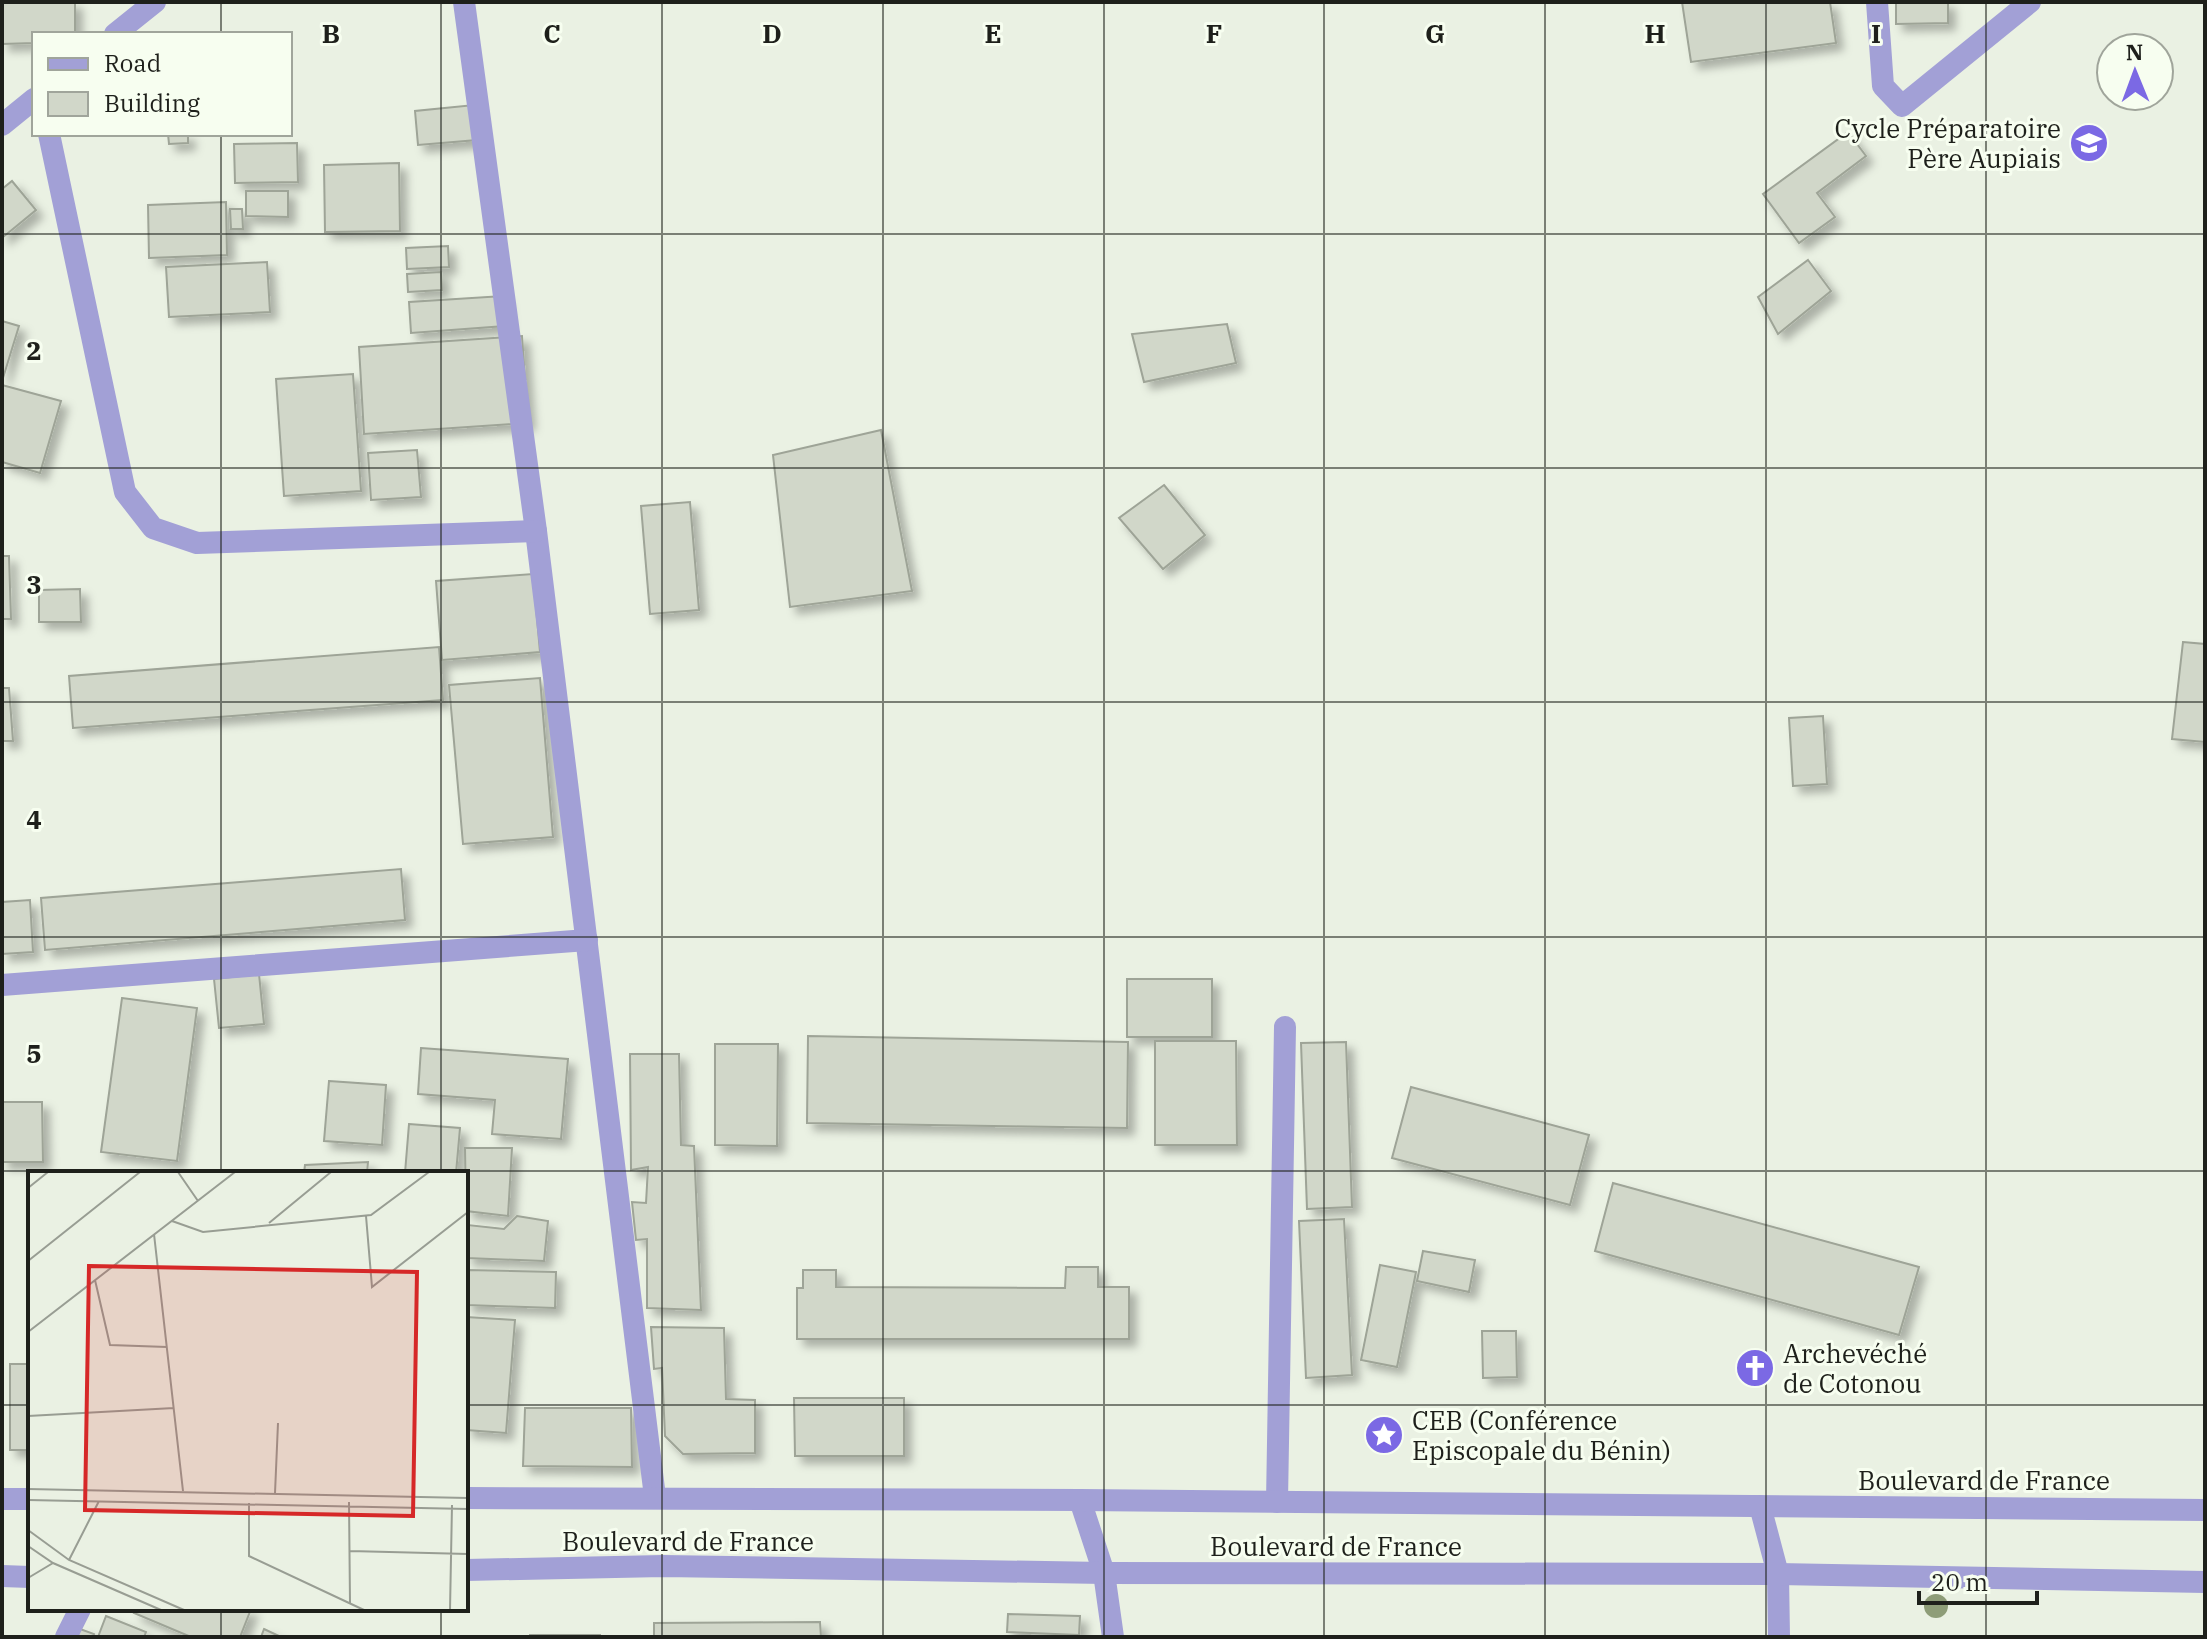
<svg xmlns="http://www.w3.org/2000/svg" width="2207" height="1639" viewBox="0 0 2207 1639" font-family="'IBM Plex Serif',serif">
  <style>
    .building { fill: #d1d7c9; stroke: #9ea497; stroke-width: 2; filter: url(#shadow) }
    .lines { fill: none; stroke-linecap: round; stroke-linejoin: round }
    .minor { stroke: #a2a0d6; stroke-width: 22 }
    .tertiary { stroke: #a2a0d6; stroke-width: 22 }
    .tree { fill: #8e9d78 }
    .grid { fill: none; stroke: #1e201b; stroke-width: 2; stroke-opacity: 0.55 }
    .labels { text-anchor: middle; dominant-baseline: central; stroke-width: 6; stroke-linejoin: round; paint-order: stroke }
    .poi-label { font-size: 26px; fill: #1e201b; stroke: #f7fef0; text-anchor: start }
    .street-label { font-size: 26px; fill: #1e201b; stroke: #f7fef0 }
    .inset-road { fill: none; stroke: #989d93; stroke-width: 2 }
    .view { fill: #d62828; fill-opacity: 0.15; stroke: #d62828; stroke-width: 4 }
    .inset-edge { fill: none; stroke: #1e201b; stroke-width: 4 }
    .grid-label { font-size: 26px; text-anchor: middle; font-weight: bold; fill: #1e201b; stroke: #f7fef0; stroke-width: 6; stroke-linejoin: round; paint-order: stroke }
  </style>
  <defs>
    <filter id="shadow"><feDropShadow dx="7" dy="7" stdDeviation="4" flood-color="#0004"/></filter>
  </defs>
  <rect width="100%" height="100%" fill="#eaf1e3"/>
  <!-- building -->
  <g class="building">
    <path d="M2 2H75V34H34V43L2 44Z"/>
    <path d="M1682 2H1830L1836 43 1691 62Z"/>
    <path d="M1896 2H1948V23L1896 24Z"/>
    <path d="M474 105 477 140 418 145 415 111Z"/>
    <path d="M1848 132 1866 156 1817 193 1835 217 1799 243 1763 194Z"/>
    <path d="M168 134H188V143L169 144Z"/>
    <path d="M297 143 298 182 235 183 234 144Z"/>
    <path d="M399 163 400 231 325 232 324 165Z"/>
    <path d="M12 181 36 210 2 238V189Z"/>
    <path d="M246 191H288V217L246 216Z"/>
    <path d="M226 202 227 255 149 258 148 205Z"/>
    <path d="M230 209H242L243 229H231Z"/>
    <path d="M448 246 449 267 407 269 406 248Z"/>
    <path d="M1808 260 1831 291 1778 334 1758 297Z"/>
    <path d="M267 262 270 312 169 317 166 267Z"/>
    <path d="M441 272 442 290 408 292 407 274Z"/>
    <path d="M503 296 505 326 411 333 409 302Z"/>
    <path d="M2 321 19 326 3 378H2Z"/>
    <path d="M1227 324 1236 363 1144 382 1132 334Z"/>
    <path d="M522 336 528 423 364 434 359 347Z"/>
    <path d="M353 374 361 491 284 496 276 379Z"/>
    <path d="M2 385 61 401 40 473 2 462Z"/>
    <path d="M881 430 912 591 790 607 773 455Z"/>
    <path d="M417 450 421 497 371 500 368 453Z"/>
    <path d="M1164 485 1205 535 1163 569 1119 518Z"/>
    <path d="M690 502 699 610 650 614 641 506Z"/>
    <path d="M2 556H9L11 619H2Z"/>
    <path d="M533 574 540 652 442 660 436 581Z"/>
    <path d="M80 589 81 622H39V590Z"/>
    <path d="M2183 642 2205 644V742L2172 739Z"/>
    <path d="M439 647 443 700 73 728 69 676Z"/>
    <path d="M540 678 553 837 463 844 449 685Z"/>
    <path d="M2 688H9L13 741H2Z"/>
    <path d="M1823 716 1827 784 1793 786 1789 718Z"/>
    <path d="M401 869 405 920 45 950 41 898Z"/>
    <path d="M30 900 33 952 2 954V902Z"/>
    <path d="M259 974 264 1024 219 1028 214 979Z"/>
    <rect x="1127" y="979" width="85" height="58"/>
    <path d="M122 998 197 1008 177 1161 101 1152Z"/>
    <path d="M808 1036 1128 1042 1127 1128 807 1123Z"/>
    <path d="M1155 1041H1236L1237 1145H1155Z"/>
    <path d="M1346 1042 1352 1207 1307 1209 1301 1043Z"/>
    <path d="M715 1044H778L777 1146 715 1145Z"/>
    <path d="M421 1048 568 1059 561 1139 492 1134 495 1100 418 1094Z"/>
    <path d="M630 1054H679L681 1145 694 1146 701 1310 647 1308V1239L636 1240 632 1202 646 1203 648 1167 631 1170Z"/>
    <path d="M329 1081 386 1085 382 1145 324 1141Z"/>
    <path d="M1411 1087 1589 1135 1570 1205 1392 1158Z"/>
    <path d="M2 1102H42L43 1162H2Z"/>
    <path d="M409 1124 460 1128 456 1173H405Z"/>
    <path d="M465 1148H512L508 1216 466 1211Z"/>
    <path d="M368 1162 367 1173H304L305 1165Z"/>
    <path d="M1613 1183 1919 1267 1899 1335 1595 1251Z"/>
    <path d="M517 1216 548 1221 544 1261 466 1258 468 1225 504 1229Z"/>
    <path d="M1344 1219 1352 1375 1306 1378 1299 1221Z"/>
    <path d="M1423 1251 1475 1260 1469 1292 1417 1281Z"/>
    <path d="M1380 1265 1416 1272 1397 1367 1361 1360Z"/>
    <path d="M1066 1267H1098V1287H1129V1339H797V1288H803V1270H836V1287L1065 1288Z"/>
    <path d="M466 1270 556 1272 555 1308 466 1305Z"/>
    <path d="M466 1317 515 1320 506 1433 466 1430Z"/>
    <path d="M651 1327 724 1328 726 1399 755 1400V1453L683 1454 665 1436 662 1368 654 1369Z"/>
    <path d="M1482 1331H1516L1517 1377 1483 1378Z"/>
    <rect x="10" y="1364" width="20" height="86"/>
    <path d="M794 1398H904V1456H795Z"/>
    <path d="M525 1408H631L632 1467 523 1466Z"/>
    <path d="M136 1609H251L240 1637H191L134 1613Z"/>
    <path d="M1008 1614 1080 1616 1079 1635 1007 1632Z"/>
    <path d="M106 1616 146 1632 144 1637H98Z"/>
    <path d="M820 1622 821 1637H654V1623Z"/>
    <path d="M80 1629 94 1634 93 1637H77Z"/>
    <path d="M264 1629 281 1637H261Z"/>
    <rect x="530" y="1635" width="70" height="2"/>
  </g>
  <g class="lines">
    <!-- minor -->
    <g class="minor">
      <path d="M464 2 536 531 655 1497"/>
      <path d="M1877 2 1883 86 1902 106 2030 2"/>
      <path d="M115 34 155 2"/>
      <path d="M2 125 34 99"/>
      <path d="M49 134 125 492 153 528 197 543 536 531"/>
      <path d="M2 985 587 940"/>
      <path d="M1080 1500 1104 1573 1113 1637"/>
      <path d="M1277 1502 1285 1027"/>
      <path d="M1760 1506 1778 1574 1779 1637"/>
      <path d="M66 1637 80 1609"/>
    </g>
    <!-- tertiary -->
    <g class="tertiary">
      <path d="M466 1498 1080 1500 2205 1510"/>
      <path d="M2 1499H30"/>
      <path d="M466 1570 663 1566 1104 1573 1778 1574 2205 1582"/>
      <path d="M2 1576 30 1577"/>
    </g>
  </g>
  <!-- trees -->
  <circle class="tree" cx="1936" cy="1606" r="12"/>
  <!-- grid -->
  <path class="grid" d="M221 2V34M441 2V1173M662 2V1637M883 2V1637M1104 2V1637M1324 2V1637M1545 2V1637M1766 2V1637M1986 2V1637M221 134V1173M2 234H2205M2 468H2205M2 702H2205M2 937H2205M2 1171H2205M2 1405H30M466 1405H2205M221 1609V1637M441 1609V1637"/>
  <!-- icons -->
  <defs>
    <symbol id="university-disc" viewBox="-11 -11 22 22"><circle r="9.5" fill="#7b69e4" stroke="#f7fef0"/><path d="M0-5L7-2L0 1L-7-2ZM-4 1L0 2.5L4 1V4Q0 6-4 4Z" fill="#fff"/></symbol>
    <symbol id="church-disc" viewBox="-11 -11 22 22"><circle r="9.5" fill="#7b69e4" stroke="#f7fef0"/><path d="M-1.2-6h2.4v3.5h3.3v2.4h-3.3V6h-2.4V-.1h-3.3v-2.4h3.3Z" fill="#fff"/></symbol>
    <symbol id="sight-disc" viewBox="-11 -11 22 22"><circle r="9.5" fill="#7b69e4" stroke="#f7fef0"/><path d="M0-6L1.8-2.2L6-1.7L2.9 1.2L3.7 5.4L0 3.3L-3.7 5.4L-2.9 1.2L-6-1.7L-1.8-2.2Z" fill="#fff"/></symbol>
  </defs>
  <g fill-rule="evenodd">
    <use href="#university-disc" x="2067" y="121" width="44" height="44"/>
    <use href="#church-disc" x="1733" y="1346" width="44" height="44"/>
    <use href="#sight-disc" x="1362" y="1413" width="44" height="44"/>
  </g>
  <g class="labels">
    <!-- poi labels -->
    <g class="poi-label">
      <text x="2061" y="128" text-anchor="end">Cycle Préparatoire<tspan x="2061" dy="30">Père Aupiais</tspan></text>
      <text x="1783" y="1353">Archevéché<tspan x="1783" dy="30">de Cotonou</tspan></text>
      <text x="1412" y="1420">CEB (Conférence<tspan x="1412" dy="30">Episcopale du Bénin)</tspan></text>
    </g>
    <!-- street labels -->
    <g class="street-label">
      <text x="1984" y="1480">Boulevard de France</text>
      <text x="688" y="1541">Boulevard de France</text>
      <text x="1336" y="1546">Boulevard de France</text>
    </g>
  </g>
  <!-- overview -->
  <g transform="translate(28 1171)">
    <rect width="440" height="440" fill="#eaf1e3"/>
    <path class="inset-road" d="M150 1 170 30M0 17 20 1M338 45 344 116 440 41M144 50 175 61 343 44 401 1M241 52 303 1M126 63 155 320M0 90 112 1M67 109 82 174 139 176M0 161 207 1M0 245 146 237M0 318 440 327M247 322 250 252M0 329 440 338M321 331 322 432M221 332V385L336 439M0 359 41 389 156 439M0 375 25 392 133 439M322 380 440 383M41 389 71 330M0 407 25 392M422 439 424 334"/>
    <path class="view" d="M61 95 389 101 385 345 57 339Z"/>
    <rect width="440" height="440" class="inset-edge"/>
  </g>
  <g class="grid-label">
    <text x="331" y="43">B</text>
    <text x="552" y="43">C</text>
    <text x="772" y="43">D</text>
    <text x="993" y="43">E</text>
    <text x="1214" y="43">F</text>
    <text x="1435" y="43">G</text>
    <text x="1655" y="43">H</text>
    <text x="1876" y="43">I</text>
    <text x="34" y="360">2</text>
    <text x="34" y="594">3</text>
    <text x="34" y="829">4</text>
    <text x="34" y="1063">5</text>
  </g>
  <!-- border -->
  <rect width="2207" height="1639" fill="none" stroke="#1e201b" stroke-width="8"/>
  <!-- legend -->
  <rect x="32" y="32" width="260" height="104" fill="#f7fef0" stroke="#a0a59b" stroke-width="2"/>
  <rect x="48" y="58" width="40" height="12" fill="#a2a0d6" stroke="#a0a59b" stroke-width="2"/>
  <text x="104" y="72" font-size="24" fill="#1e201b">Road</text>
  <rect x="48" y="92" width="40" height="24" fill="#d1d7c9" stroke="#a0a59b" stroke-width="2"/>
  <text x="104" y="112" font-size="24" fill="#1e201b">Building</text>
  <!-- north arrow -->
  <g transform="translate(2135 72) rotate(359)"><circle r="38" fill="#f7fef0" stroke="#a0a59b" stroke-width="2"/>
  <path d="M0-6L14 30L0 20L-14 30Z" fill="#7b69e4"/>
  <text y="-12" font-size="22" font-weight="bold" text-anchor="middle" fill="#1e201b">N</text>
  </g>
  <!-- scale -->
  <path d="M1919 1591v12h118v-12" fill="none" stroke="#1e201b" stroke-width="4"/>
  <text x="1931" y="1591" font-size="24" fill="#1e201b" stroke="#f7fef0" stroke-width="6" paint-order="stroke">20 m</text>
</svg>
